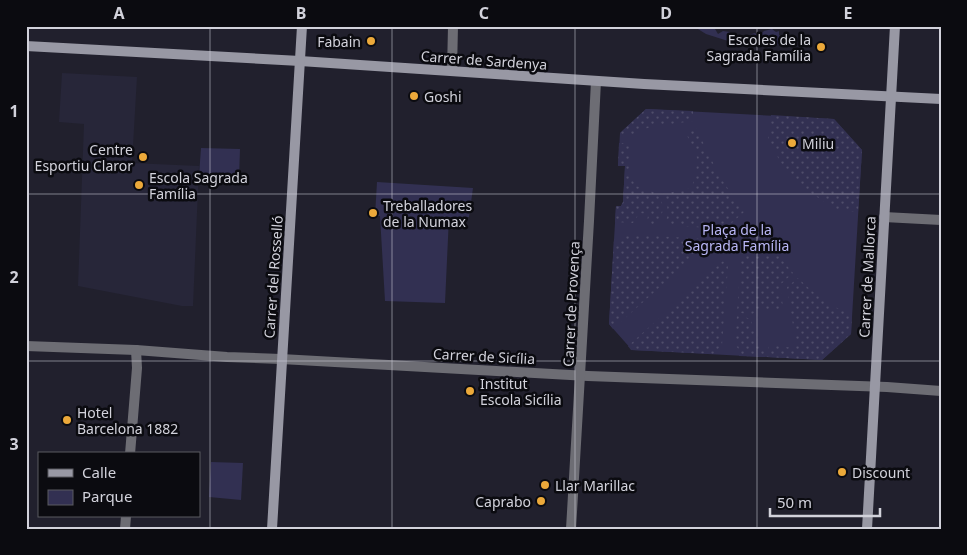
<svg xmlns="http://www.w3.org/2000/svg" width="967" height="555" viewBox="0 0 967 555" font-family="'Noto Sans',sans-serif">
  <style>
    .built { fill: #272639 }
    .green { fill: #323052 }
    .garden { fill: url(#garden-dots) }
    .lines { fill: none; stroke-linecap: round; stroke-linejoin: round }
    .street { stroke: #6d6d74; stroke-width: 10 }
    .secondary { stroke: #9898a4; stroke-width: 10 }
    .grid { fill: none; stroke: #d2d2db; stroke-width: 1; stroke-opacity: 0.55 }
    .poi-dot { fill: #eca93a; stroke: #0b0b10; stroke-width: 2 }
    .labels { text-anchor: middle; dominant-baseline: central; stroke-width: 5; stroke-linejoin: round; paint-order: stroke }
    .poi-label { font-size: 14px; fill: #d2d2db; stroke: #0b0b10; text-anchor: start }
    .street-label { font-size: 14px; fill: #d2d2db; stroke: #0b0b10 }
    .park-label { font-size: 14px; fill: #b9b7f6; stroke: #0b0b10 }
    .neatline { fill: none; stroke: #d2d2db; stroke-width: 2 }
    .grid-label { font-size: 16px; text-anchor: middle; font-weight: bold; fill: #d2d2db }
  </style>
  <defs>
    <pattern id="garden-dots" width="8" height="8" patternUnits="userSpaceOnUse" patternTransform="scale(1.25)"><rect width="8" height="8" fill="#323052"/><path d="M2 2h.1M6 6h.1" fill="none" stroke="#4f4d6a" stroke-width="1.8" stroke-linecap="round"/></pattern>
  </defs>
  <rect width="100%" height="100%" fill="#21202d"/>
  <!-- built -->
  <path class="built" d="M62 73 137 77 132 163 199 166 193 306H182L78 286 84 124 59 122Z"/>
  <!-- green -->
  <g class="green">
    <path d="M693 26H700L701 28 706 26 715 29 718 34 723 31 730 32 728 41 706 34Z"/>
    <path d="M772 29 776 32 779 31V35L786 40 780 45 749 42C749 37 749 34 755 33L759 36 764 31Z"/>
    <path d="M646 109 834 119 862 150 851 334 822 360 632 350 609 324 616 206H621L623 202 625 166H618L620 133Z"/>
    <path d="M201 148 240 149 239 178 199 176Z"/>
    <path d="M377 182 473 188 469 217H449L445 303 385 301 380 216H375Z"/>
    <path d="M211 462 243 463 241 500 209 497Z"/>
  </g>
  <!-- garden -->
  <g class="garden">
    <path d="M646 109 693 111V121L650 127 630 136H620V133Z"/>
    <path d="M771 115 834 119 862 150 858 212 836 210 804 188 790 174 781 163 768 139Z"/>
    <path d="M695 126 720 177 744 212 725 229 664 225C670 214 668 205 663 194L692 188 698 160 686 133Z"/>
    <path d="M619 143H629V175L636 186C642 188 651 190 656 194 666 201 663 216 658 225L647 224 648 214 639 213 637 217 633 223 615 222 616 206H621L623 202 625 166H618Z"/>
    <path d="M758 231 793 273 780 285 783 307 780 310 758 311 750 315 737 312 742 244Z"/>
    <path d="M623 234 705 239 708 244 613 329 609 324 614 239H619Z"/>
    <path d="M723 261 728 266 722 345 716 351V354L631 350 628 346Z"/>
    <path d="M798 278C813 293 831 308 852 314L851 334 822 360 767 357 769 345 794 348 795 338 787 287Z"/>
    <path d="M737 315 751 319 757 344 765 345V357L739 356V350L735 344Z"/>
  </g>
  <g class="lines">
    <!-- street -->
    <g class="street">
      <path d="M452 71 453 26"/>
      <path d="M884 217 941 220"/>
      <path d="M26 346 136 350 227 357 281 359 588 376 887 387 941 391"/>
      <path d="M130 454 137 368 136 350"/>
      <path d="M125 529 126 516"/>
      <path d="M571 529 589 221 596 81"/>
    </g>
    <!-- secondary -->
    <g class="secondary">
      <path d="M26 46 300 61 644 84 941 99"/>
      <path d="M272 529 302 26"/>
      <path d="M867 529 895 26"/>
    </g>
  </g>
  <!-- grid -->
  <path class="grid" d="M210 26V529M392 26V529M575 26V529M757 26V529M26 194H941M26 361H941"/>
  <!-- markers -->
  <g class="poi-dot">
    <circle cx="371" cy="41" r="5"/>
    <circle cx="821" cy="47" r="5"/>
    <circle cx="414" cy="96" r="5"/>
    <circle cx="792" cy="143" r="5"/>
    <circle cx="143" cy="157" r="5"/>
    <circle cx="139" cy="185" r="5"/>
    <circle cx="373" cy="213" r="5"/>
    <circle cx="470" cy="391" r="5"/>
    <circle cx="67" cy="420" r="5"/>
    <circle cx="842" cy="472" r="5"/>
    <circle cx="545" cy="485" r="5"/>
    <circle cx="541" cy="501" r="5"/>
  </g>
  <g class="labels">
    <!-- poi labels -->
    <g class="poi-label">
      <text x="811" y="39" text-anchor="end">Escoles de la<tspan x="811" dy="16">Sagrada Família</tspan></text>
      <text x="361" y="41" text-anchor="end">Fabain</text>
      <text x="424" y="96">Goshi</text>
      <text x="802" y="143">Miliu</text>
      <text x="133" y="149" text-anchor="end">Centre<tspan x="133" dy="16">Esportiu Claror</tspan></text>
      <text x="149" y="177">Escola Sagrada<tspan x="149" dy="16">Família</tspan></text>
      <text x="383" y="205">Treballadores<tspan x="383" dy="16">de la Numax</tspan></text>
      <text x="480" y="383">Institut<tspan x="480" dy="16">Escola Sicília</tspan></text>
      <text x="77" y="412">Hotel<tspan x="77" dy="16">Barcelona 1882</tspan></text>
      <text x="852" y="472">Discount</text>
      <text x="555" y="485">Llar Marillac</text>
      <text x="531" y="501" text-anchor="end">Caprabo</text>
    </g>
    <!-- street labels -->
    <g class="street-label">
      <text transform="translate(484 60) rotate(4)">Carrer de Sardenya</text>
      <text transform="translate(273 277) rotate(-86)">Carrer del Rosselló</text>
      <text transform="translate(867 277) rotate(-87)">Carrer de Mallorca</text>
      <text transform="translate(571 304) rotate(-87)">Carrer de Provença</text>
      <text transform="translate(484 356) rotate(3)">Carrer de Sicília</text>
    </g>
    <!-- park labels -->
    <g class="park-label">
      <text x="737" y="229">Plaça de la<tspan x="737" dy="16">Sagrada Família</tspan></text>
    </g>
  </g>
  <!-- border -->
  <rect width="967" height="555" fill="none" stroke="#0b0b10" stroke-width="55"/>
  <!-- legend -->
  <rect x="38" y="452" width="162" height="65" fill="#0b0b10" stroke="#5b5b61"/>
  <rect x="48" y="469" width="25" height="8" fill="#9898a4" stroke="#5b5b61"/>
  <text x="82" y="478" font-size="15" fill="#d2d2db">Calle</text>
  <rect x="48" y="490" width="25" height="15" fill="#323052" stroke="#5b5b61"/>
  <text x="82" y="502" font-size="15" fill="#d2d2db">Parque</text>
  <!-- scale -->
  <path d="M770 508v8h110v-8" fill="none" stroke="#d2d2db" stroke-width="2.5"/>
  <text x="777" y="508" font-size="15" fill="#d2d2db" stroke="#0b0b10" stroke-width="4" paint-order="stroke">50 m</text>
  <rect x="28" y="28" width="912" height="500" class="neatline"/>
  <g class="grid-label">
    <text x="119" y="19">A</text>
    <text x="301" y="19">B</text>
    <text x="484" y="19">C</text>
    <text x="666" y="19">D</text>
    <text x="848" y="19">E</text>
    <text x="14" y="117">1</text>
    <text x="14" y="283">2</text>
    <text x="14" y="450">3</text>
  </g>
</svg>
